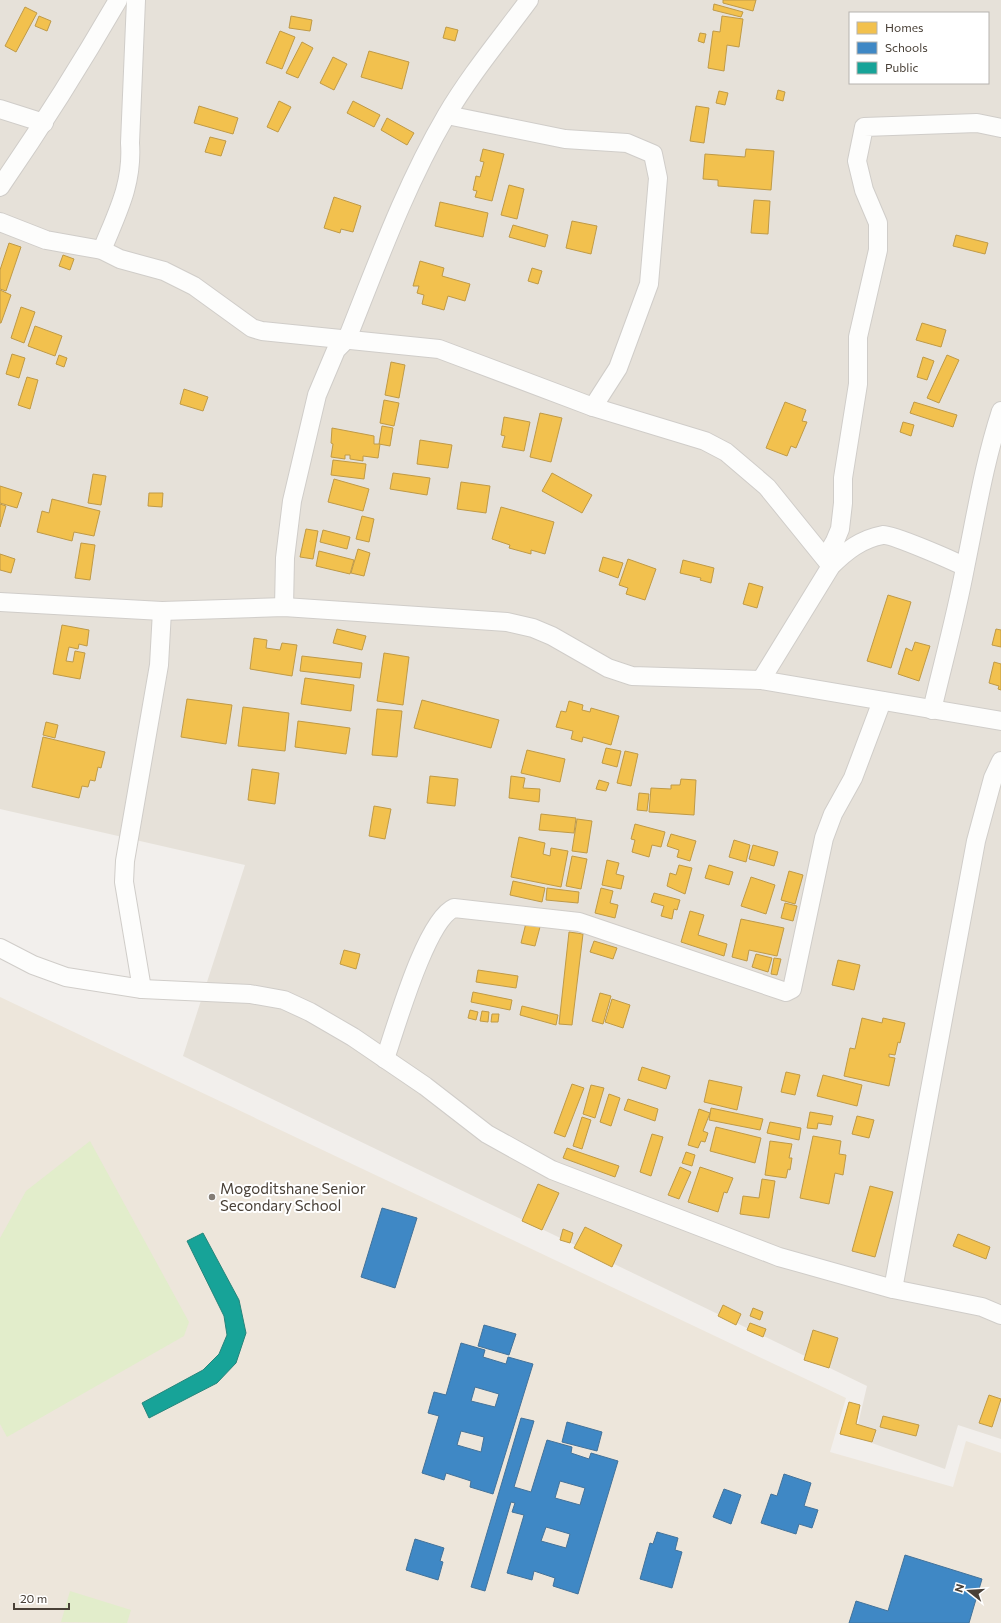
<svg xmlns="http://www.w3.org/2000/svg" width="1001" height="1623" viewBox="0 0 1001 1623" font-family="Commissioner,sans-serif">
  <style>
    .residential { fill: #e6e1d9; fill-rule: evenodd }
    .education { fill: #ede6db }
    .green { fill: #e2edcb }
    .homes { fill: #f2c14e; stroke: #bf9a47 }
    .schools { fill: #3f88c5; stroke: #42729a; fill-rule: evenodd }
    .public { fill: #17a398; stroke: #26857b }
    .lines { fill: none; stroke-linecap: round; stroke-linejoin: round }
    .minor-casing { stroke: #d0cdc9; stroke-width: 20 }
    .minor { stroke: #fdfdfc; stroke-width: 18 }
    .poi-dot { fill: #847d76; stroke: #fff; stroke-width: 1.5 }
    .labels { text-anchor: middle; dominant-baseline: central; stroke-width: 4; stroke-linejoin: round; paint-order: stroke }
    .poi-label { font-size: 15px; fill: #494037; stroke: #fff; text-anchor: start }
  </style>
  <rect width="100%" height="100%" fill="#f2efec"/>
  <!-- residential -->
  <path class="residential" d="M0 0H1001V1439L958 1425 945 1469 855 1437 867 1386 183 1056 245 865 0 809ZM850 13H988V83H850Z"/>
  <!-- education -->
  <path class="education" d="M0 997 846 1398 830 1452 953 1487 966 1441 1001 1453V1623H0Z"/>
  <!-- green -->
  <g class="green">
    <path d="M90 1141 189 1322 184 1336 7 1437 0 1424V1238L26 1191Z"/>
    <path d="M70 1591 131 1610 127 1623 61 1622Z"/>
  </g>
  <!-- homes -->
  <g class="homes">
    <path d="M723 0H756L753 11 723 3Z"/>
    <path d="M714 4 743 12 741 17 713 10Z"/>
    <path d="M25 7 37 13 16 52 5 46Z"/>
    <path d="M39 16 51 21 47 31 35 26Z"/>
    <path d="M291 16 312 20 310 31 289 28Z"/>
    <path d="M722 16 743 19 739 47 727 45 724 71 708 68 713 31 720 32Z"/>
    <path d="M446 27 458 30 455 41 443 38Z"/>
    <path d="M280 31 295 37 282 69 266 63Z"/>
    <path d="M700 33 706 34 704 43 698 41Z"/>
    <path d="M302 42 313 48 298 78 286 73Z"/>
    <path d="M369 51 409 62 402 89 361 77Z"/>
    <path d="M333 57 347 64 334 90 320 83Z"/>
    <path d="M778 90 785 92 783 101 776 99Z"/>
    <path d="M719 91 728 93 725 105 716 103Z"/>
    <path d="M279 101 291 107 278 132 267 127Z"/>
    <path d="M353 101 380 115 374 127 347 113Z"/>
    <path d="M199 106 238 118 233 134 194 123Z"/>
    <path d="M696 106 709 108 704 143 690 141Z"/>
    <path d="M387 118 414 133 407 145 381 130Z"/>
    <path d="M210 137 226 141 221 156 205 152Z"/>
    <path d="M483 149 504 154 492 201 475 197 477 191 473 190 476 176 480 177 484 162 480 161Z"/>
    <path d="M746 149 774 151 771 190 718 186V180L703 179 705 154 745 157Z"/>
    <path d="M509 185 524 189 517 219 501 215Z"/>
    <path d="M334 197 361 206 353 232 341 229 340 233 324 228Z"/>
    <path d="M754 200 770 201 768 234 751 233Z"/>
    <path d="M440 202 488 213 483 237 435 226Z"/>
    <path d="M572 221 597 226 591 254 566 248Z"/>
    <path d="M513 225 548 235 545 247 509 237Z"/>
    <path d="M956 235 988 243 985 254 953 246Z"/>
    <path d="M9 243 21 247 6 291 0 289V270Z"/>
    <path d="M63 255 74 259 70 270 59 266Z"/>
    <path d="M420 261 444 268 442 276 470 284 465 301 448 296 444 310 422 304 424 295 417 293 419 286H413Z"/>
    <path d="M532 268 542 271 538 284 528 281Z"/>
    <path d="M0 290 11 295 1 323H0Z"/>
    <path d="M21 307 35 312 24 343 11 338Z"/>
    <path d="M922 323 946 330 941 347 916 340Z"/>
    <path d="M35 326 62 336 55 356 28 346Z"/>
    <path d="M12 354 25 358 19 378 6 374Z"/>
    <path d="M59 355 67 358 64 367 56 364Z"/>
    <path d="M947 355 959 360 939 403 927 398Z"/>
    <path d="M923 357 934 361 927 380 917 377Z"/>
    <path d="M391 362 405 365 399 398 385 395Z"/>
    <path d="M27 377 38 380 30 409 18 405Z"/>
    <path d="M184 389 208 397 203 411 180 404Z"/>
    <path d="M384 400 399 403 394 426 380 423Z"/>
    <path d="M785 402 806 410 802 421 807 422 796 448 791 446 787 456 766 448Z"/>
    <path d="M914 402 957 415 953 427 910 413Z"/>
    <path d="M540 413 562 418 551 462 530 457Z"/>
    <path d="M504 417 530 422 524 451 502 447 505 436 501 435Z"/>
    <path d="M903 422 914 425 911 436 900 432Z"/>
    <path d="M382 426 393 428 390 446 379 444Z"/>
    <path d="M332 428 374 436V444H380L378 458 363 456V461L350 459V455H345V459L331 457 333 444 331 443Z"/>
    <path d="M420 440 452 445 448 468 417 464Z"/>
    <path d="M333 460 366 464 364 479 331 475Z"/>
    <path d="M393 473 430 478 427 495 390 489Z"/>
    <path d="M552 473 592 495 582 513 542 491Z"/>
    <path d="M93 474 106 476 101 505 88 503Z"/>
    <path d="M334 479 369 489 363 511 328 502Z"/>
    <path d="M461 482 490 486 486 513 457 509Z"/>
    <path d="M0 486 22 493 17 508 0 503Z"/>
    <path d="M149 493H163L162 507 148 506Z"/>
    <path d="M52 499 100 511 94 536 74 532 72 541 37 532 42 511 49 513Z"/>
    <path d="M0 504 6 506 0 527Z"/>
    <path d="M501 507 554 522 545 554 531 550V554L509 548 510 545 492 539Z"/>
    <path d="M362 516 374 519 369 542 356 539Z"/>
    <path d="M306 529 318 531 313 559 300 557Z"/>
    <path d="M323 530 350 537 347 549 320 542Z"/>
    <path d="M81 543 95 545 90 580 75 578Z"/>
    <path d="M358 549 370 553 364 576 351 573Z"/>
    <path d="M319 551 354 560 350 574 316 566Z"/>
    <path d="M0 554 15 559 11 573 0 570Z"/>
    <path d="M603 557 623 563 618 578 599 571Z"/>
    <path d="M628 559 656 569 645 600 626 594 628 588 619 585Z"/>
    <path d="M683 560 714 568 711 583 700 580 701 578 680 573Z"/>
    <path d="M749 583 763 587 757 608 743 604Z"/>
    <path d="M888 595 911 602 891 668 867 661Z"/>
    <path d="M62 625 89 630 87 646 79 644 78 649 69 647 66 661 73 662 75 651 85 653 80 679 53 674Z"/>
    <path d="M337 629 366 636 362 650 333 643Z"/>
    <path d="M996 629 1001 630V647L992 645Z"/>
    <path d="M254 638 267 640 266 648 280 650 282 643 297 645 292 676 250 669Z"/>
    <path d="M915 642 930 646 919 681 898 674 906 648 912 651Z"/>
    <path d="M384 653 409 657 403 705 377 701Z"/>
    <path d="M302 656 362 663 360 678 300 671Z"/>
    <path d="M994 662 1001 664V690L998 689 999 686 989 683Z"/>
    <path d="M305 678 354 685 351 711 301 704Z"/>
    <path d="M187 699 232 705 226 744 181 737Z"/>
    <path d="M422 700 499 720 491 748 414 728Z"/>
    <path d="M569 701 583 705 582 710 590 712 591 708 619 716 611 745 583 737 582 742 571 739 573 731 556 727 561 711 566 712Z"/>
    <path d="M243 707 289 713 285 751 238 746Z"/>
    <path d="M377 709 402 711 397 757 372 755Z"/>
    <path d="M298 721 350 728 346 754 295 747Z"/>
    <path d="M46 722 58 725 55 738 43 735Z"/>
    <path d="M43 737 105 752 101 768 98 767 95 781 90 780 88 787 82 786 79 798 32 787Z"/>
    <path d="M606 748 621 751 617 767 602 763Z"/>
    <path d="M527 750 565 759 560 782 521 773Z"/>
    <path d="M625 751 638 754 631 786 617 783Z"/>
    <path d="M252 769 279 773 275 804 248 800Z"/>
    <path d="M430 776 458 779 455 806 427 803Z"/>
    <path d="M511 776 525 778 523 788 540 789 539 802 509 798Z"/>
    <path d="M681 779 696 780 694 815 649 812 651 788 671 789V785H680Z"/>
    <path d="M599 780 609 783 606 791 596 789Z"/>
    <path d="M639 793 649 794 647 811 637 810Z"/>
    <path d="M374 806 391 809 385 839 369 836Z"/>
    <path d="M541 814 576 818 574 833 539 830Z"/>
    <path d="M577 819 592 821 587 853 572 851Z"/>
    <path d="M635 824 665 832 661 847 652 845 649 857 632 852 635 840 631 839Z"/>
    <path d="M671 834 696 841 690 861 677 857 679 850 667 846Z"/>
    <path d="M519 837 545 843 543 854 550 856 551 848 568 851 561 887 511 877Z"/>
    <path d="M734 840 750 845 746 862 729 857Z"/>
    <path d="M753 845 778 852 774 866 749 859Z"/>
    <path d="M572 856 587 859 581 889 566 886Z"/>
    <path d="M607 860 619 863 616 874 624 876 621 889 602 885Z"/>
    <path d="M679 865 692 868 685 894 667 886 670 873 676 875Z"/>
    <path d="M709 865 733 872 729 885 705 878Z"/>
    <path d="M789 871 803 875 795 904 781 900Z"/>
    <path d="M751 877 775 885 766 914 741 906Z"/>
    <path d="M513 881 545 888 542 902 510 895Z"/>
    <path d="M547 888 579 892 578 903 546 900Z"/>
    <path d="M601 888 613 891 610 903 618 905 615 918 595 913Z"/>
    <path d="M654 893 680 900 677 910 674 909 672 919 661 916 664 906 651 902Z"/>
    <path d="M785 903 797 906 793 921 781 918Z"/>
    <path d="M690 911 704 915 698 935 727 944 724 956 681 942Z"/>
    <path d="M741 919 784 928 777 956 749 950 747 961 732 957Z"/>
    <path d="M526 923 540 927 535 946 521 943Z"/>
    <path d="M569 932 583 934 572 1025 559 1024Z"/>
    <path d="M594 941 617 948 613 959 590 952Z"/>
    <path d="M344 950 360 954 356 969 340 964Z"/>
    <path d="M756 954 772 958 768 972 752 967Z"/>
    <path d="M774 958 781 959 777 975 771 974Z"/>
    <path d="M838 960 860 965 854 990 832 985Z"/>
    <path d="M478 970 518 976 516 988 476 982Z"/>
    <path d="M473 992 512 1000 510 1010 471 1002Z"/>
    <path d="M600 993 611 996 603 1024 592 1021Z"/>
    <path d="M612 999 630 1005 623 1028 605 1022Z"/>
    <path d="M522 1006 558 1015 556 1025 520 1015Z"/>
    <path d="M470 1010 478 1012 476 1020 468 1018Z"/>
    <path d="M482 1011 489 1012 488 1022 480 1021Z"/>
    <path d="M492 1014H499L498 1022H491Z"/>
    <path d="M862 1018 882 1023 883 1018 905 1023 900 1043 898 1042 895 1055 889 1054V1057L895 1058 889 1086 844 1076 850 1048 855 1049Z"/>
    <path d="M642 1067 670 1076 666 1089 638 1080Z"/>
    <path d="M786 1072 800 1075 795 1095 781 1092Z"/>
    <path d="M823 1075 862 1085 857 1106 817 1096Z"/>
    <path d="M709 1080 742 1087 737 1110 704 1102Z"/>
    <path d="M572 1084 584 1088 565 1137 554 1133Z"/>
    <path d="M591 1085 604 1088 595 1118 583 1114Z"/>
    <path d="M609 1094 620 1098 611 1126 600 1122Z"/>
    <path d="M628 1099 658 1109 655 1121 624 1110Z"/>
    <path d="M711 1108 763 1119 760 1130 709 1120Z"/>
    <path d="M699 1109 710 1113 703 1131 708 1133 705 1142 701 1141 698 1148 688 1145Z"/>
    <path d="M810 1112 833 1116 831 1125 818 1123 817 1129 807 1128Z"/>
    <path d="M857 1116 874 1120 869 1138 852 1134Z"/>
    <path d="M582 1117 591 1120 582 1149 573 1146Z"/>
    <path d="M770 1122 801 1128 799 1140 767 1133Z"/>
    <path d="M716 1127 761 1138 755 1163 710 1151Z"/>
    <path d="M652 1134 663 1137 651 1176 640 1172Z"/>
    <path d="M813 1136 841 1141 839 1154 846 1155 843 1175 835 1173 829 1204 800 1198Z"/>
    <path d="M770 1141 792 1144 789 1158H792L790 1170 788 1169 786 1178 765 1175Z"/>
    <path d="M567 1148 619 1166 615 1177 563 1158Z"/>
    <path d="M686 1152 695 1155 692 1166 682 1163Z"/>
    <path d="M680 1167 691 1172 679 1199 668 1195Z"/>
    <path d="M700 1167 733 1178 727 1193 724 1192 718 1212 688 1202Z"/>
    <path d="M762 1179 775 1181 769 1218 740 1214 743 1196 759 1198Z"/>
    <path d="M538 1184 559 1193 542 1230 522 1221Z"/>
    <path d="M870 1186 893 1192 875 1257 852 1251Z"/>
    <path d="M585 1227 622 1245 612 1267 574 1248Z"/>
    <path d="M563 1229 573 1233 570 1243 560 1240Z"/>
    <path d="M958 1234 990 1247 986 1259 953 1246Z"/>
    <path d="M723 1305 741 1314 736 1325 718 1316Z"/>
    <path d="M753 1308 763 1312 760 1320 750 1316Z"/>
    <path d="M750 1323 766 1329 763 1337 747 1330Z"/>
    <path d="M813 1330 838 1338 829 1368 804 1360Z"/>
    <path d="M989 1395 1001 1399 992 1427 979 1423Z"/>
    <path d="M849 1402 860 1405 856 1424 876 1430 872 1442 840 1434Z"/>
    <path d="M883 1416 919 1425 916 1436 880 1427Z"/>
  </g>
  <!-- schools -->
  <g class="schools">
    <path d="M382 1208 417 1218 395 1288 361 1277Z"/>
    <path d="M484 1325 516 1334 509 1355 478 1346Z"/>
    <path d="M461 1343 485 1350 483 1357 506 1364 508 1357 533 1364 493 1494 470 1487 471 1481 446 1473 444 1480 422 1473 439 1416 428 1413 434 1392 446 1395ZM475 1387 499 1394 495 1407 471 1401ZM461 1431 484 1437 481 1452 457 1445Z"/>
    <path d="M521 1418 534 1421 514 1487 531 1492 547 1440 572 1447 571 1453 589 1459 591 1453 618 1461 578 1594 553 1586 555 1578 534 1571 532 1580 507 1573 524 1515 512 1512 515 1503 511 1502 485 1591 471 1587ZM560 1481 585 1488 580 1505 555 1498ZM546 1527 570 1534 566 1548 541 1541Z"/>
    <path d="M567 1422 602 1432 597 1451 562 1442Z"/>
    <path d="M784 1474 811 1483 804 1506 818 1510 812 1528 799 1524 796 1534 761 1523 771 1494 777 1496Z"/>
    <path d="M724 1489 741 1495 731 1524 713 1517Z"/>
    <path d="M657 1532 678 1538 675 1550 682 1552 672 1588 640 1579 650 1543 653 1544Z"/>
    <path d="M415 1539 444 1548 440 1561 443 1562 438 1580 406 1570Z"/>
    <path d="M905 1555 982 1579 969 1623H849L856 1601 888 1611Z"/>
  </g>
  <!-- public -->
  <path class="public" d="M203 1233 239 1300 246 1333 236 1363 217 1383 149 1418 142 1403 203 1370 219 1354 227 1335 224 1316 187 1241Z"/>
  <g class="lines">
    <defs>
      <g id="minor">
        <path d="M0 109 44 123"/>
        <path d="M447 115 565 139 627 143 653 154 658 178 649 284 618 368 593 407"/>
        <path d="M0 187C42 126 81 64 118 0"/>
        <path d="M0 222 46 240 102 250 120 259 164 271 194 286 252 328 262 331 439 349 593 407 705 441 726 452 767 487 831 566"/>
        <path d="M102 250C117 213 133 184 130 143L136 0"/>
        <path d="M825 558 835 541 840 529 843 503V478L858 384V337L878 250V223L864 190 857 161 864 127 977 123 1001 128"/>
        <path d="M0 602 162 611 284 607 507 622 533 628 552 636 608 668 632 676 761 680 1001 721"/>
        <path d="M284 607 285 558 292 501 317 395 336 350 347 339C377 264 405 186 446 116 470 75 501 38 529 0"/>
        <path d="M761 680 831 566C846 551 861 539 883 535 892 534 954 561 965 567"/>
        <path d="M932 710C943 663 956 616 965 568 976 515 984 463 1001 411"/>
        <path d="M0 948 33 965 66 977 142 989 250 994 284 1000 310 1012 353 1037 425 1086 487 1134 552 1170 779 1257 893 1289 982 1307 1001 1315"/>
        <path d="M142 989 124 882 125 861 159 665 162 611"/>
        <path d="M385 1059C396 1027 426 920 454 908L579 922 786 992 792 989 824 838 833 814 853 778 882 701"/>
        <path d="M893 1289 976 841 993 778 1001 761"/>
      </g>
    </defs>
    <!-- minor casing -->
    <use href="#minor" class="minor-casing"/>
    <!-- minor -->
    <use href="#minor" class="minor"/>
  </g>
  <!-- markers -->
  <circle class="poi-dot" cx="212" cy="1197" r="4"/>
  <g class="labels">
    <!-- poi labels -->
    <g class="poi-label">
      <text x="220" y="1188">Mogoditshane Senior<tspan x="220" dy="17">Secondary School</tspan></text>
    </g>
  </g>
  <!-- legend -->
  <rect x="849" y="12" width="140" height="72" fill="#ffffff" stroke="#b6b3af"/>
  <rect x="857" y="22" width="20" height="12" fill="#f2c14e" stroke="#b6b3af"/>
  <text x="885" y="32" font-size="12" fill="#494037">Homes</text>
  <rect x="857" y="42" width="20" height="12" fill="#3f88c5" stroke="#b6b3af"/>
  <text x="885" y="52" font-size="12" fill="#494037">Schools</text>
  <rect x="857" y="62" width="20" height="12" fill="#17a398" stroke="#b6b3af"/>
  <text x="885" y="72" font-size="12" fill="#494037">Public</text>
  <!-- north arrow -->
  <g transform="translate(969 1591) rotate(287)" stroke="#ffffff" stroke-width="3" paint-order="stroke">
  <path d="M0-3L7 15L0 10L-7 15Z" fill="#494037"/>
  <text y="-6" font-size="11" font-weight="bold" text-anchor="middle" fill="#494037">N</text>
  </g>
  <!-- scale -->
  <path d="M14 1603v6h55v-6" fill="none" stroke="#494037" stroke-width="2"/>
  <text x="20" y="1603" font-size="12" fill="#494037" stroke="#ffffff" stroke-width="3" paint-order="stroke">20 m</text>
</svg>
